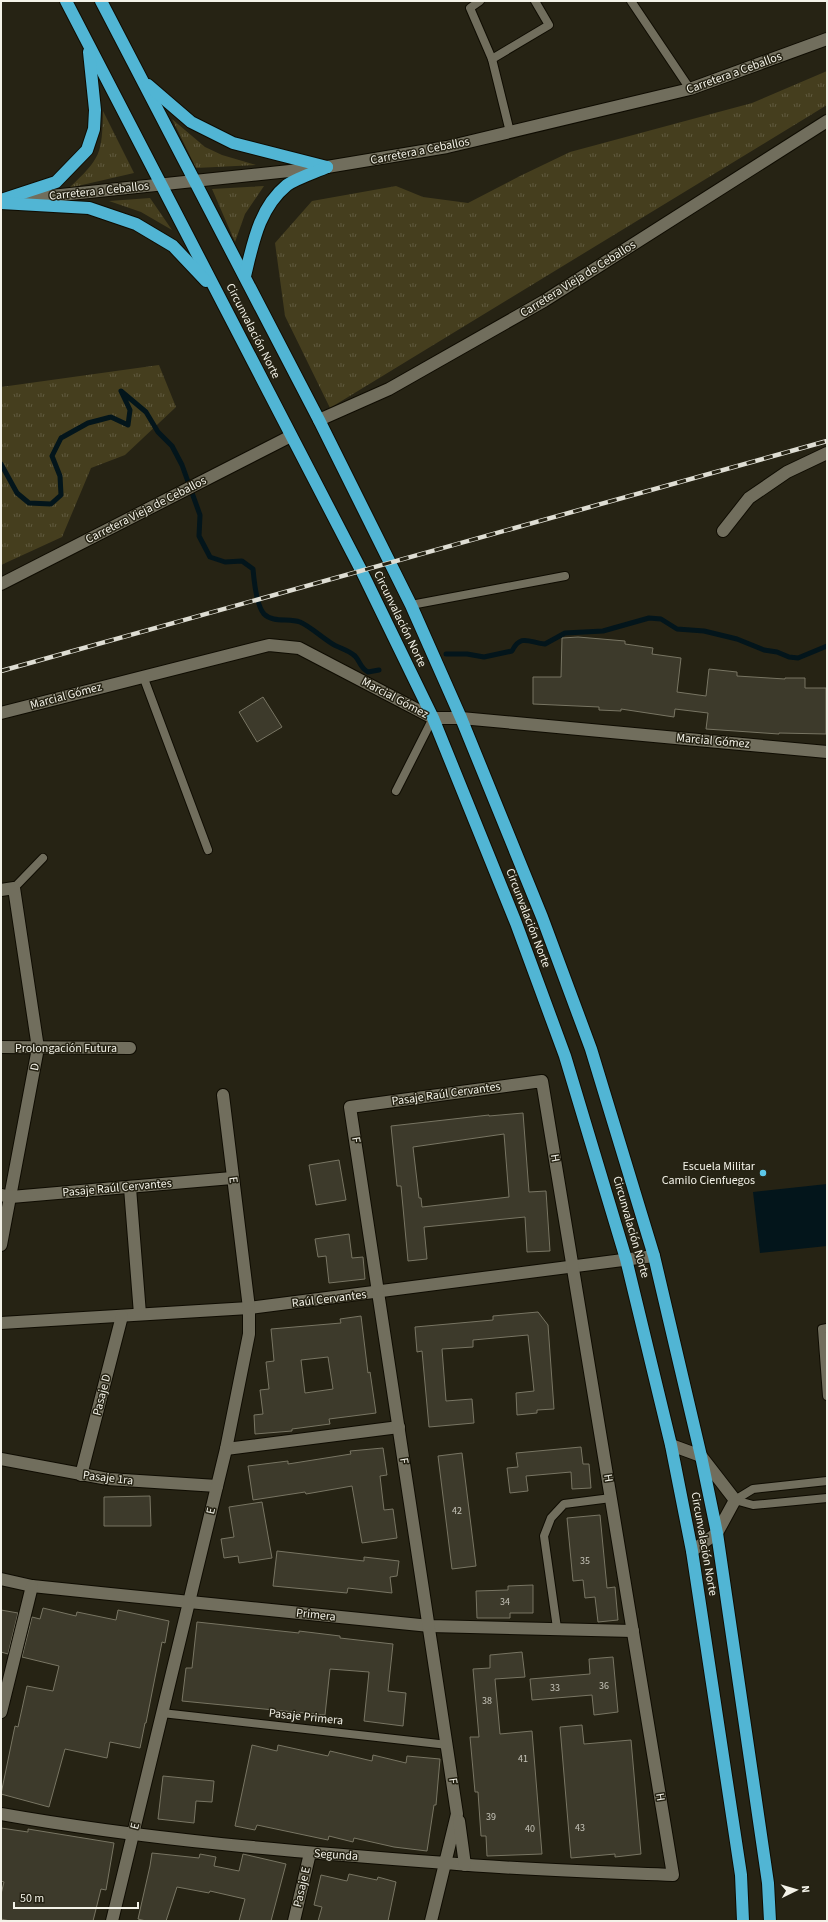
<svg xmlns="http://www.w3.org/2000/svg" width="828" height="1922" viewBox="0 0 828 1922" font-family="'Source Sans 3',sans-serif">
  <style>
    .grass { fill: url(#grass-tufts) }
    .water { fill: #03151b }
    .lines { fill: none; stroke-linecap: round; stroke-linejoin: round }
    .stream { stroke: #03151b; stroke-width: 5 }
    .building { fill: #3d3a2b; stroke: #787563; fill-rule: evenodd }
    .lane-casing { stroke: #0f0c02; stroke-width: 10 }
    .street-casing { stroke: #0f0c02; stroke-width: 14 }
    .secondary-casing { stroke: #0f0c02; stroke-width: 14 }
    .highway-casing { stroke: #0f0c02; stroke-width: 14 }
    .lane { stroke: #716e5d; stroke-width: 8 }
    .street { stroke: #716e5d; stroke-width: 12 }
    .secondary { stroke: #716e5d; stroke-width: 12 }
    .highway { stroke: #51b5d4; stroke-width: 12 }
    .rail-casing { stroke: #deddd3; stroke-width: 4.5 }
    .rail { stroke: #262314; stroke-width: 3; stroke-dasharray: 9; stroke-linecap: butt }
    .poi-dot { fill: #5cc7e8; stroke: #262314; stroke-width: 1.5 }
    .labels { text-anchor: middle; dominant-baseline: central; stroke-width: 3; stroke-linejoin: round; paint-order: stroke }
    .number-label { font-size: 10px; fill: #c6c4b9 }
    .street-label { font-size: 12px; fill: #f3f2e8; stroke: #262314 }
    .poi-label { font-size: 12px; fill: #f3f2e8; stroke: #262314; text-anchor: end }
  </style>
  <defs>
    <pattern id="grass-tufts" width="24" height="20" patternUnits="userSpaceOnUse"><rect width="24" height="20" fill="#453e1e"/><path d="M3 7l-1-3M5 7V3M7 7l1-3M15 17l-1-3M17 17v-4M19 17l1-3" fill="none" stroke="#605a3f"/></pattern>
  </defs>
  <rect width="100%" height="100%" fill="#262314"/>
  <!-- grass -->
  <g class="grass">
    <path d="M827 71V105L330 408 285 316 275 243 312 201 396 186 423 197 468 203 520 176 570 152 752 103Z"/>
    <path d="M103 111 134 173 69 188C101 158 102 154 103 111Z"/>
    <path d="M172 119 205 147 222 155 256 165 196 168Z"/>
    <path d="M264 186 245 214 235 242 212 189Z"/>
    <path d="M150 198 172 230 141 212 109 201Z"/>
    <path d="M159 365 176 407 125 455 91 468 62 537 1 565V387Z"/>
  </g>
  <!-- water -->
  <path class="water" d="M827 1184V1246L760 1253 753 1192Z"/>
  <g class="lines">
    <!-- stream -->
    <g class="stream">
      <path d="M1 464 17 493 29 503 51 504 61 495 60 476 52 456 61 438 88 423 111 417 128 425 130 410 121 391 146 412 158 432 172 446 182 465 200 515 199 536 210 557 225 562 242 561 253 569C254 580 256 605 264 614 273 623 289 618 300 622 311 627 320 636 331 643 338 648 347 649 355 656 360 661 360 668 368 672L379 670"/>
      <path d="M446 654H467L484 657 512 651C521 633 530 643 545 644L565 633 603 631 649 618 661 619 677 629 704 631 737 639 764 650 777 652 789 657 798 658 827 646"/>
    </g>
  </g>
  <!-- building -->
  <g class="building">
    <path d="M578 637 625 641V644L653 648 652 654 681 658 677 692 706 696 709 669 737 672V676L785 679V678H805V688H826V734L779 733V734L706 729 708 713 675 709 674 717 621 709V711L599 710V707L533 704V677H561L562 638Z"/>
    <path d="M263 697 282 727 257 742 239 712Z"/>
    <path d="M523 1113 529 1192 546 1191 550 1251 527 1252 525 1217 424 1227 427 1259 408 1261 401 1186H397L391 1126 489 1115V1116ZM504 1134 509 1197 422 1207 421 1198H419L413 1147Z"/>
    <path d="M339 1160 346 1200 316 1205 309 1165Z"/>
    <path d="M349 1234 352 1258 363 1257 365 1279 329 1283 326 1256 318 1257 315 1239Z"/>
    <path d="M538 1312 548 1325 554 1409 537 1410V1413L517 1415 516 1393 534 1391 528 1335 473 1340V1347L442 1349 446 1401 472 1399 474 1423 429 1427 422 1351 417 1352 415 1327 493 1320V1316Z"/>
    <path d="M361 1316 368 1373 370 1372 376 1413 329 1419 330 1424 292 1429V1431L255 1434 254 1415 263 1414 260 1390 269 1389 266 1362 274 1361 271 1329 341 1323 340 1319ZM328 1357 333 1389 305 1393 301 1360Z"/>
    <path d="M581 1447 583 1464H589L591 1488 572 1489 571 1472 526 1476 528 1491 510 1493 507 1468 518 1467 516 1453Z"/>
    <path d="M383 1448 387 1475 380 1476 384 1510 393 1509 397 1538 362 1543 352 1486 306 1494 305 1492 253 1500 248 1466 288 1461V1464L351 1454 350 1451Z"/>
    <path d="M462 1453 476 1566 452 1569 438 1456Z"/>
    <path d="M150 1496 151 1526H104V1497Z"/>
    <path d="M262 1502 272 1558 239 1563 238 1556 224 1558 221 1539 234 1537 229 1507Z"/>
    <path d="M600 1515 607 1588 615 1587 618 1620 598 1622 595 1597 585 1598 583 1580 573 1581 567 1518Z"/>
    <path d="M277 1551 364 1561V1557L399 1561 397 1576 390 1577 392 1593 348 1588 347 1593 273 1586Z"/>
    <path d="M533 1585V1613H510V1618H477L476 1591 508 1590V1586Z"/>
    <path d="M43 1608 76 1616 77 1612 116 1620 118 1610 169 1621 165 1643 162 1642 146 1723H145L140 1748 110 1742 107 1758 65 1749 49 1807 1 1794 15 1726 18 1727 27 1686 53 1691 59 1666 22 1657 32 1617 40 1619Z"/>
    <path d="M1 1610 18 1613 8 1654 1 1652Z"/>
    <path d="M197 1622 299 1633V1631L340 1636V1638L393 1644 388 1691 406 1693 403 1726 364 1721 369 1672 330 1669 325 1715 182 1701 186 1668H192Z"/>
    <path d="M522 1652 525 1677 495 1679 500 1734 532 1731 542 1854 487 1856 486 1836H481L478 1792H475L470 1737H479L473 1669 490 1668V1655Z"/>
    <path d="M613 1657 618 1712 594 1715 592 1695 532 1700 530 1679 590 1674 589 1659Z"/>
    <path d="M582 1725 584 1744 631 1740 641 1854 615 1857V1854L571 1858 560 1727Z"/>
    <path d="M252 1745 277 1751 278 1745 328 1756 330 1751 372 1761 373 1755 406 1763 407 1756 440 1759 436 1805H434L427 1851 394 1847 354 1838 353 1842 329 1836 328 1840 257 1825 255 1830 235 1826Z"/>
    <path d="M163 1776 214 1781 212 1802 196 1801 194 1823 158 1819Z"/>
    <path d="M1 1828 28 1832V1829L114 1843 106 1890 101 1889 93 1921H10L1 1919V1894L4 1882 1 1881Z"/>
    <path d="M152 1853 199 1858 200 1854 216 1857 214 1866 239 1871 243 1854 286 1864 271 1921H239L245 1899 210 1891 209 1893 177 1887 166 1921H146L138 1919 150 1866Z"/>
    <path d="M349 1874 377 1880 378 1877 396 1882 388 1921H318L322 1907 314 1905 321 1875 347 1881Z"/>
  </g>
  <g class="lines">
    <defs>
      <g id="lane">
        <path d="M480 1 470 8 492 59 510 132"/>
        <path d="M631 1 690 89"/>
        <path d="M492 59 549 25 535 1"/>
        <path d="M411 605 565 576"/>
        <path d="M143 676 208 850"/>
        <path d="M396 791 433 718"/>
        <path d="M14 888 43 858"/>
        <path d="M827 1328 822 1329 827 1396"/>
        <path d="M735 1500 753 1489 827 1481"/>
        <path d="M735 1500 753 1505 827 1498"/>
        <path d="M557 1628 544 1536 551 1518 564 1504 611 1498"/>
        <path d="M162 1713 448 1745"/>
      </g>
      <g id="street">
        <path d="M319 420 389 389 544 301 827 121"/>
        <path d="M723 531 749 498 787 472 827 453"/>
        <path d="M1 584 291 436"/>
        <path d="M1 713 269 645 299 648 433 718H461L827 752"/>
        <path d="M1 890 14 888 38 1048 1 1245"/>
        <path d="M1 1047 130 1048"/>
        <path d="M130 1188 140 1314"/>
        <path d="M1 1195 11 1197 232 1178"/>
        <path d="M1 1323 249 1308 654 1256"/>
        <path d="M671 1445 701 1456 735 1500 717 1533 692 1551"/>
        <path d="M226 1449 399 1427"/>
        <path d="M1 1459 108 1479 217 1486"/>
        <path d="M81 1475 122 1316"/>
        <path d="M1 1579 32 1586 110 1594 430 1626 633 1631"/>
        <path d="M1 1712 32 1586"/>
        <path d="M1 1814C148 1840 297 1852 446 1863 521 1870 597 1872 673 1875L542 1081 350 1107 457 1814 431 1921"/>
        <path d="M459 1821 465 1865"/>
        <path d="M112 1921 226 1449 249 1334V1308L223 1095"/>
        <path d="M294 1921 310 1853"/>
      </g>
      <path id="secondary" d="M13 200 327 167 447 147 690 89 827 39"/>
      <g id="highway">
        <path d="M66 1 361 570 433 718 516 923 565 1056 626 1259 671 1445 692 1551 741 1875 743 1921"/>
        <path d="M101 1 319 420 411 605 461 718 542 917 591 1049 654 1256 701 1456 717 1533 768 1883 770 1921"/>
        <path d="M148 85 191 122 233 143 327 167"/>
        <path d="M1 200 56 182 87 150 94 129 95 110 89 52"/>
        <path d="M1 203 89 208 136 224 173 246 206 281"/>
        <path d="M245 276C253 243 259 208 287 185 297 178 316 172 327 167"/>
      </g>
    </defs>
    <!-- lane casing -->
    <use href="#lane" class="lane-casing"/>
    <!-- street casing -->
    <use href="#street" class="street-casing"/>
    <!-- secondary casing -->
    <use href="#secondary" class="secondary-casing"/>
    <!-- highway casing -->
    <use href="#highway" class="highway-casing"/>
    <!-- lane -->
    <use href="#lane" class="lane"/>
    <!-- street -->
    <use href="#street" class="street"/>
    <!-- secondary -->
    <use href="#secondary" class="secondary"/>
    <!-- highway -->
    <use href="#highway" class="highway"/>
    <defs>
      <path id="rail" d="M1 671 827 441"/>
    </defs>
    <!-- rail casing -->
    <use href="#rail" class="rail-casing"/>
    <!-- rail -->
    <use href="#rail" class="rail"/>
  </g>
  <!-- markers -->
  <circle class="poi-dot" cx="763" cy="1173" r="4"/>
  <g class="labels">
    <!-- number labels -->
    <g class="number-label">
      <text x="457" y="1511">42</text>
      <text x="585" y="1561">35</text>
      <text x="505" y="1602">34</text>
      <text x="604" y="1686">36</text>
      <text x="555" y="1688">33</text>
      <text x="487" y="1701">38</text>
      <text x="523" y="1759">41</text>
      <text x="491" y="1817">39</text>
      <text x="580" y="1828">43</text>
      <text x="530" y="1829">40</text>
    </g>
    <!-- street labels -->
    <g class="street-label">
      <text transform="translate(734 73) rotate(-20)">Carretera a Ceballos</text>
      <text transform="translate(420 151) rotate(-11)">Carretera a Ceballos</text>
      <text transform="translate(99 191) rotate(-6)">Carretera a Ceballos</text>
      <text transform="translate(578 279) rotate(-32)">Carretera Vieja de Ceballos</text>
      <text transform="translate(253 331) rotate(63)">Circunvalación Norte</text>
      <text transform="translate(146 510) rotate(-27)">Carretera Vieja de Ceballos</text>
      <text transform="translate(400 619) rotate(64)">Circunvalación Norte</text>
      <text transform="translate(66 696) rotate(-15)">Marcial Gómez</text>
      <text transform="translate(395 698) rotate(28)">Marcial Gómez</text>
      <text transform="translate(713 741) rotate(5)">Marcial Gómez</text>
      <text transform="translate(528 918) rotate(69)">Circunvalación Norte</text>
      <text x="66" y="1048">Prolongación Futura</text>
      <text transform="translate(35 1067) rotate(-79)">D</text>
      <text transform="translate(446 1094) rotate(-8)">Pasaje Raúl Cervantes</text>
      <text transform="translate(356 1140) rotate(81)">F</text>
      <text transform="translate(555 1158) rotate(80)">H</text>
      <text transform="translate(233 1180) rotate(83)">E</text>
      <text transform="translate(117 1188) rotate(-5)">Pasaje Raúl Cervantes</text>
      <text transform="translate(631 1227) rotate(74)">Circunvalación Norte</text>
      <text transform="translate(329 1299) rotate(-7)">Raúl Cervantes</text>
      <text transform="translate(102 1395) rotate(-76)">Pasaje D</text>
      <text transform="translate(404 1461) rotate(81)">F</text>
      <text transform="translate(108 1478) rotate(7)">Pasaje 1ra</text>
      <text transform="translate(608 1478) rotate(81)">H</text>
      <text transform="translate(211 1511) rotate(-77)">E</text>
      <text transform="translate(704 1544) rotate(80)">Circunvalación Norte</text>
      <text transform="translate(316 1615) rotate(6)">Primera</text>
      <text transform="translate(306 1717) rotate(6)">Pasaje Primera</text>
      <text transform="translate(453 1781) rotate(82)">F</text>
      <text transform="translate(660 1797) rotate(81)">H</text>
      <text transform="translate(135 1826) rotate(-76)">E</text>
      <text transform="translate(336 1855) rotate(4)">Segunda</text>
      <text transform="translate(302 1887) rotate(-77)">Pasaje E</text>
    </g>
    <!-- poi labels -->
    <g class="poi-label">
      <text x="755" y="1166">Escuela Militar<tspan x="755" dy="14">Camilo Cienfuegos</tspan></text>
    </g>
  </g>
  <!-- border -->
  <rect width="828" height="1922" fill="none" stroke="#f3f2e8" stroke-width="4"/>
  <!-- north arrow -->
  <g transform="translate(796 1890) rotate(85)" stroke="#262314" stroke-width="3" paint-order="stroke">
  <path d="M0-3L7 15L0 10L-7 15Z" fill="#f3f2e8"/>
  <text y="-6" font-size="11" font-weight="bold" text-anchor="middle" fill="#f3f2e8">N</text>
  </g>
  <!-- scale -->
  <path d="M14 1902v6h124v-6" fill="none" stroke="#f3f2e8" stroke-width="2"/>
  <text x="20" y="1902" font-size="12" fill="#f3f2e8" stroke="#262314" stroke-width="3" paint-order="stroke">50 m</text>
</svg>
